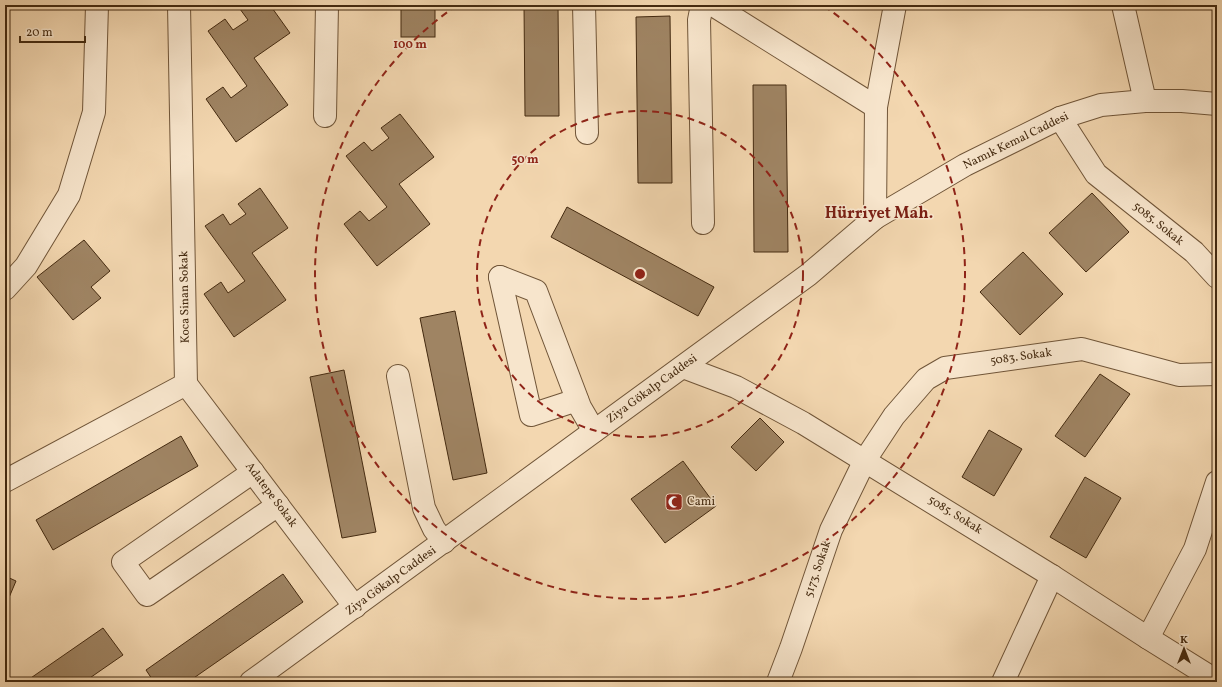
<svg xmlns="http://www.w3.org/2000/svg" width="1222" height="687" viewBox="0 0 1222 687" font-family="Vollkorn,serif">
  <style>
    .building { fill: #9f8463; stroke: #442a10 }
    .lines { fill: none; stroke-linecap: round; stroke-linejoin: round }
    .minor-casing { stroke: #705538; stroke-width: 24 }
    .minor { stroke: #f7e5cc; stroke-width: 22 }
    .ring { fill: none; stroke: #8f2418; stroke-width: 2; stroke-dasharray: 7 5 }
    .labels { text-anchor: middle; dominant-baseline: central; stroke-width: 3; stroke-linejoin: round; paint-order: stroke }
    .street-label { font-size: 12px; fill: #442a10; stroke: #f7e5cc }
    .poi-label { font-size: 12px; fill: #442a10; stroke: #f7e5cc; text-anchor: start }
    .district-label { font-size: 16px; font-weight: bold; fill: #7a1f14; stroke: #f7e5cc }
    .centre { fill: #8f2418; stroke: #f7e5cc; stroke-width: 2 }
    .ring-label { font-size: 12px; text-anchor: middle; font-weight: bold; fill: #8f2418; stroke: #f7e5cc; stroke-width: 3; stroke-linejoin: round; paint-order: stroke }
  </style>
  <rect width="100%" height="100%" fill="#f3d7b0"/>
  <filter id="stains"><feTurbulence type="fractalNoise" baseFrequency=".005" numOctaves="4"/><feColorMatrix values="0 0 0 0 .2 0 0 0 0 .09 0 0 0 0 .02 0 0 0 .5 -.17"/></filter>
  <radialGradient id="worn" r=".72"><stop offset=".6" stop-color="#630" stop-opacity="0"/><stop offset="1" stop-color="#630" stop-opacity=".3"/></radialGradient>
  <!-- building -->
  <g class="building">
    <path d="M245 5H270L290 33 254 58 288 105 236 142 206 99 223 87 231 98 247 86 208 31 225 19 233 30 248 20 240 9Z"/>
    <rect x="401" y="5" width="34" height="32"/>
    <path d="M524 5H558L559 116H525Z"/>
    <path d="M670 16 672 183H638L636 17Z"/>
    <path d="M753 85H786L788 252H754Z"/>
    <path d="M400 114 434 157 399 184 430 224 377 266 344 224 360 211 369 221 387 207 346 156 364 142 372 151 389 138 381 128Z"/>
    <path d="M260 188 288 228 252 253 286 300 234 337 204 294 221 282 228 293 245 281 205 226 223 214 230 225 246 214 238 204Z"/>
    <path d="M1092 193 1129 232 1086 272 1049 233Z"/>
    <path d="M567 207 714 287 698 316 551 237Z"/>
    <path d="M84 240 110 271 91 287 101 298 73 320 37 277Z"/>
    <path d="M1023 252 1063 294 1020 335 980 292Z"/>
    <path d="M455 311 487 473 453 480 420 318Z"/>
    <path d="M344 370 376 532 342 538 310 377Z"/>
    <path d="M1100 374 1130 394 1085 457 1055 436Z"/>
    <path d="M760 418 784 442 756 471 731 447Z"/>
    <path d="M989 430 1022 449 994 496 962 477Z"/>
    <path d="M181 436 198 466 53 550 36 520Z"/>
    <path d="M683 461 716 506 665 543 631 499Z"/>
    <path d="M1085 477 1121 498 1086 558 1050 537Z"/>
    <path d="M283 574 303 602 188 682H154L146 670Z"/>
    <path d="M5 576 16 581 5 607Z"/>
    <path d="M103 628 123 655 84 682H25Z"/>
  </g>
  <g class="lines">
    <defs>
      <g id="minor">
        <path d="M584 5 587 133"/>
        <path d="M702 5 699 20 703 223"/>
        <path d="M713 5 876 107"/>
        <path d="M1123 5 1145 101"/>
        <path d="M325 116 327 5"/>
        <path d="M1060 118 1096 174 1194 252 1217 277"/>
        <path d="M875 218 965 165 1060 118 1101 105 1145 101H1182L1217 104"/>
        <path d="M500 277 536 291 580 407 594 431"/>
        <path d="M500 277 531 415 577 400"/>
        <path d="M5 289 26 266 69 195 94 112 97 5"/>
        <path d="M683 367 736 387 803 423 1052 576 1148 638 1217 681"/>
        <path d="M398 376 424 508 434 529 444 542"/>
        <path d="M186 384 355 607"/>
        <path d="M253 472 123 562 147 595 278 505"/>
        <path d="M5 481 186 384 179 5"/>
        <path d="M1148 638 1195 549 1217 482"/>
        <path d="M251 682 808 275 875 218 876 107 895 5"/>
        <path d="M778 682 791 648 831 530 865 460 894 416 926 379 945 368 1082 349 1179 375 1217 374"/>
        <path d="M1003 682 1052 576"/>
      </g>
    </defs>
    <!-- minor casing -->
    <use href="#minor" class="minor-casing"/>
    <!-- minor -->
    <use href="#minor" class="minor"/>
  </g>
  <!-- distance rings -->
  <g class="ring">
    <circle cx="640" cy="274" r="163"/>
    <path d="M824 6A325 325 0 1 1 456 6"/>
  </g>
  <!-- icons -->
  <defs>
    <symbol id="mosque-square" viewBox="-11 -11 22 22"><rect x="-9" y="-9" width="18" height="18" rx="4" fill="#8f2418" stroke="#f7e5cc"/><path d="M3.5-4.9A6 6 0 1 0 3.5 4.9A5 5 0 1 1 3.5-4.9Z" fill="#fff"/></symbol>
  </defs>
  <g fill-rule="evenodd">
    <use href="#mosque-square" x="664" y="492" width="20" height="20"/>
  </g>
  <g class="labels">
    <!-- street labels -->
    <g class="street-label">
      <text transform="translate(1016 141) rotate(-26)">Namık Kemal Caddesi</text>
      <text transform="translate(1158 224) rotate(39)">5085. Sokak</text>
      <text transform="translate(185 297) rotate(-91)">Koca Sinan Sokak</text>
      <text transform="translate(1021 357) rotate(-8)">5083. Sokak</text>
      <text transform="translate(652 389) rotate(-36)">Ziya Gökalp Caddesi</text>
      <text transform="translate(271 495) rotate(53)">Adatepe Sokak</text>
      <text transform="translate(955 515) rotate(32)">5085. Sokak</text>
      <text transform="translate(818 569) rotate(-71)">5173. Sokak</text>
      <text transform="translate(391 581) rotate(-36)">Ziya Gökalp Caddesi</text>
    </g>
    <!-- poi labels -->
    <g class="poi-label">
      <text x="687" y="502">Cami</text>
    </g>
    <!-- district labels -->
    <g class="district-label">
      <text x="879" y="214">Hürriyet Mah.</text>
    </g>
  </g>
  <circle cx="640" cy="274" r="6" class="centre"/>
  <g class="ring-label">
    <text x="410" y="48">100 m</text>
    <text x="525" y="163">50 m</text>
  </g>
  <!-- margin -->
  <rect width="1222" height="687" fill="none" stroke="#f3d7b0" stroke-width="20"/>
  <rect x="6" y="6" width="1210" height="675" fill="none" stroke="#442a10" stroke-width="2"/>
  <rect x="10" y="10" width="1202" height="667" fill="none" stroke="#442a10"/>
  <!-- north arrow -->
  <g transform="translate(1184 649)" stroke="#f7e5cc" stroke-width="3" paint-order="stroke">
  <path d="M0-3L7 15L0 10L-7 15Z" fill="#442a10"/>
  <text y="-6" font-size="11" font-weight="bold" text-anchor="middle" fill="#442a10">K</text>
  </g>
  <!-- scale -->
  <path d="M20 36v6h65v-6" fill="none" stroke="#442a10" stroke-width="2"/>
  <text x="26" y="36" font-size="12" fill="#442a10" stroke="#f7e5cc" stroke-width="3" paint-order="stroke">20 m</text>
  <rect width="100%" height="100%" filter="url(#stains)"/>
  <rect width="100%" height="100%" fill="url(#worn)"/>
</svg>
